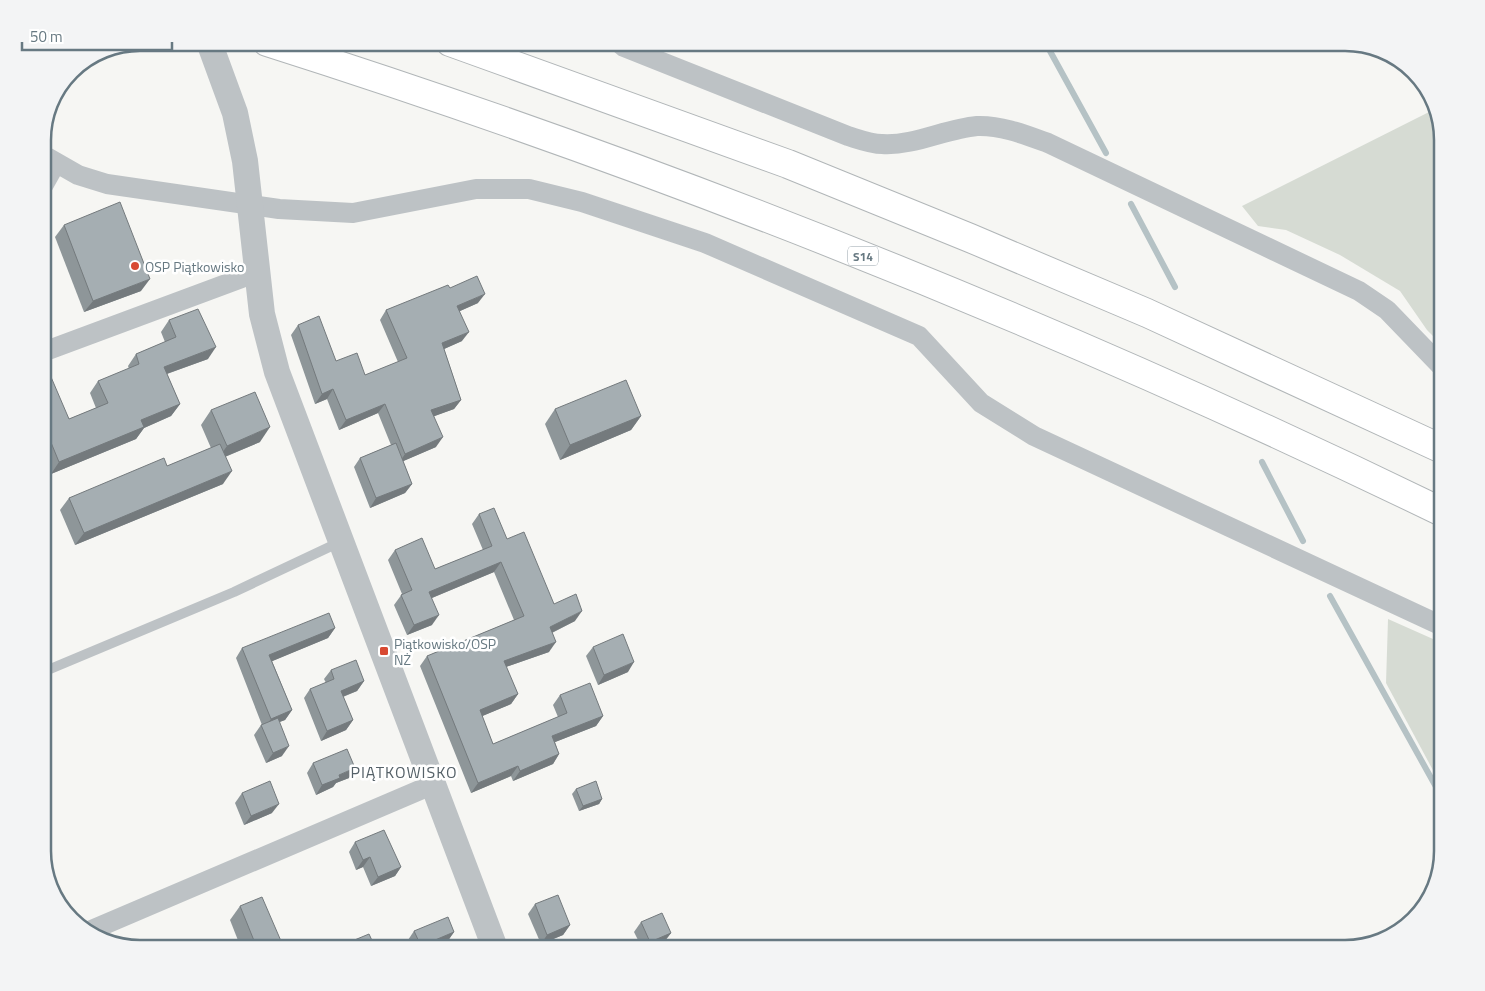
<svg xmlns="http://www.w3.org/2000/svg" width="1485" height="991" viewBox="0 0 1485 991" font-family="'Titillium Web',sans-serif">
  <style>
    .green { fill: #d6dbd3 }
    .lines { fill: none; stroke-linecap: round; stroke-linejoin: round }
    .stream { stroke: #b5c2c5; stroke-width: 6 }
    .motorway-casing { stroke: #b1b6b8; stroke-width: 30 }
    .service { stroke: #bdc2c5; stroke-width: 10 }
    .minor { stroke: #bdc2c5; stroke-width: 20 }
    .tertiary { stroke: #bdc2c5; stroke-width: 26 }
    .motorway { stroke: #fff; stroke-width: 28 }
    .wall { fill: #8e9699 }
    .shaded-wall { fill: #747a7d }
    .building { fill: #a5aeb2; stroke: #747a7d }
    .poi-dot { fill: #d84932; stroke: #fff; stroke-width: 2 }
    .labels { text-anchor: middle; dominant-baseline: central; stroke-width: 5; stroke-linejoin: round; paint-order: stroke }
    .shield { fill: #fff; stroke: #95a1a8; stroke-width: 1 }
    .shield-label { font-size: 12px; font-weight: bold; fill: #677982 }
    .poi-label { font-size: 14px; fill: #677982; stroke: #fff; text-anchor: start }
    .quarter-label { font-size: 16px; letter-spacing: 1px; fill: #556168; stroke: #fff }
    .rim { fill: none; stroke: #677982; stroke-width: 2.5 }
  </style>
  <rect width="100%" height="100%" fill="#f6f6f3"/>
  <!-- green -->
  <g class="green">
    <path d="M1435 109 1442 140V345L1427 330 1400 291 1340 255 1286 230 1258 226 1242 206Z"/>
    <path d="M1388 619 1442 643V787L1386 683Z"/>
  </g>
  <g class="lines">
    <!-- stream -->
    <g class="stream">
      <path d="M1045 42 1106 153"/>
      <path d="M1131 204 1175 287"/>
      <path d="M1262 462 1303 541"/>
      <path d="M1330 596 1440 794 1442 805"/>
    </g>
    <defs>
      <g id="motorway">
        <path d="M267 42C670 170 1063 328 1442 512"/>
        <path d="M450 42 788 164 970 238 1147 313 1442 449"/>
      </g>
    </defs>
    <!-- motorway casing -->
    <use href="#motorway" class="motorway-casing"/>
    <!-- service -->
    <g class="service">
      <path d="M43 196 60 166"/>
      <path d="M43 672 234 592 340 542"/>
    </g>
    <!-- minor -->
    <g class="minor">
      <path d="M618 42 624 47 848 136C858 139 871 144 882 144 914 146 945 129 977 126 1001 125 1026 135 1048 143L1359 291 1387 310 1442 367"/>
      <path d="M43 155 78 175 107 184 279 209 353 213 476 189H529L582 202 705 243 919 336 981 403 1034 436 1442 626"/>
      <path d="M43 352 242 278"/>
      <path d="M87 932 434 784"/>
    </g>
    <!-- tertiary -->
    <path class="tertiary" d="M209 42 235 113 245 161 262 314 277 372 495 948"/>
    <!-- motorway -->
    <use href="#motorway" class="motorway"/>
  </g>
  <!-- wall -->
  <g class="wall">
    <path d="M64 225 141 291 84 312 55 237Z"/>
    <path d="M450 288 478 303 460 311 462 341 444 349 461 400 454 409 434 416 436 447 403 461 412 484 405 493 370 508 354 467 360 458 391 445 378 413 339 430 327 399 315 404 291 335 298 325 336 361 365 375 398 362 380 320 386 310Z"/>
    <path d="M169 320 208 359 167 374 180 404 171 416 144 428 136 439 51 474 43 455V381L69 419 96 408 90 393 98 381 129 369 128 366 136 354 165 342 161 332Z"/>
    <path d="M555 409 641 416 631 430 560 460 545 424Z"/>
    <path d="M211 410 260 442 225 457 223 484 75 545 60 510 69 498 167 466 211 448 201 425Z"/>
    <path d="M479 514 507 539 554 604 575 621 552 633 549 652 506 667 518 694 511 704 482 716 493 744 558 717 553 705 560 695 603 716 596 726 555 742 559 754 553 764 513 781 511 776 471 793 420 666 427 656 514 620 494 572 432 598V625L407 635 394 605 402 594 388 560 395 550 435 569 483 550 472 524Z"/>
    <path d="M335 628 328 638 272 661 292 710 285 720 279 722 282 756 266 763 254 735 261 725H262L236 658 242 648Z"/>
    <path d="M593 647 628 672 598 685 586 656Z"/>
    <path d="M331 670 364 681 357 691 343 697 353 720 346 730 321 741 304 698 310 689 326 683 324 679Z"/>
    <path d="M313 763 349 778 336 783 333 787 316 795 307 773Z"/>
    <path d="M576 789 602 799 599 804 579 811 572 794Z"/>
    <path d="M242 793 272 813 244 825 235 803Z"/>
    <path d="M355 842 401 867 395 876 371 886 363 867 356 870 349 852Z"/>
    <path d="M535 904 570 925 563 935 541 944 528 914Z"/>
    <path d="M240 906 284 948H241L230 920Z"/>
    <path d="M641 922 671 933 664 942 649 948H642L634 932Z"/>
    <path d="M414 931 454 932 447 942 432 948H411L408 940Z"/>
  </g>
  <!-- shaded-wall -->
  <g class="shaded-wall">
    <path d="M150 279 141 291 84 312 93 301Z"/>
    <path d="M485 294 478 303 451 315 457 306Z"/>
    <path d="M469 332 462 341 435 353 442 343Z"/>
    <path d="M216 347 208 359 155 378 164 367Z"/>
    <path d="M333 389 327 399 315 404 322 394Z"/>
    <path d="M461 400 454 409 424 420 431 410Z"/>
    <path d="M180 404 171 416 144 428 136 439 51 474 59 462 141 420Z"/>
    <path d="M385 404 378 413 339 430 346 420Z"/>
    <path d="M641 416 631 430 560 460 570 445Z"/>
    <path d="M270 427 260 442 217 460 227 446Z"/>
    <path d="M443 437 436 447 399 463 405 454Z"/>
    <path d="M232 471 223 484 75 545 84 533Z"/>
    <path d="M412 484 405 493 370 508 376 498Z"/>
    <path d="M501 562 494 572 422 602 429 592Z"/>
    <path d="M582 611 575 621 543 637 550 627Z"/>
    <path d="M439 615 432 625 407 635 414 625Z"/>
    <path d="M335 628 328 638 263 665 269 655Z"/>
    <path d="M556 642 549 652 497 670 504 661Z"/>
    <path d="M634 662 628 672 598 685 604 675Z"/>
    <path d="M364 681 357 691 334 700 341 691Z"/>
    <path d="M518 694 511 704 473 720 480 710Z"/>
    <path d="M292 710 285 720 264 728 271 719Z"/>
    <path d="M603 716 596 726 545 746 552 736Z"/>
    <path d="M353 720 346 730 321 741 327 731Z"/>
    <path d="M289 746 282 756 266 763 273 753Z"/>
    <path d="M559 754 553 764 513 781 520 771Z"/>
    <path d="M518 766 511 776 471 793 478 783Z"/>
    <path d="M355 768 349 778 336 783 333 787 316 795 322 785 339 775Z"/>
    <path d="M602 799 599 804 579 811 583 806Z"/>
    <path d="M279 804 272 813 244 825 251 816Z"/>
    <path d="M370 857 363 867 356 870 363 860Z"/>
    <path d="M401 867 395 876 371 886 378 877Z"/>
    <path d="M570 925 563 935 541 944 547 935Z"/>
    <path d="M454 932 447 942 432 948H419L421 946Z"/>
    <path d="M671 933 664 942 649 948H645L650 942Z"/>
  </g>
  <!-- building -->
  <g class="building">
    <path d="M120 202 150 279 93 301 64 225Z"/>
    <path d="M477 276 485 294 457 306 469 332 442 343 461 400 431 410 443 437 405 454 385 404 346 420 333 389 322 394 298 325 319 316 336 361 357 353 365 375 407 358 386 310 448 285 450 288Z"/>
    <path d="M198 309 216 347 164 367 180 404 141 420 144 427 59 462 43 423V381L51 377 69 419 108 403 98 381 139 364 136 354 176 337 169 320Z"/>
    <path d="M626 380 641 416 570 445 555 409Z"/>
    <path d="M255 392 270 427 227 446 211 410Z"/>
    <path d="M396 443 412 484 376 498 360 458Z"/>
    <path d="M220 444 232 471 84 533 69 498 164 458 167 466Z"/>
    <path d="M494 508 507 539 524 532 554 604 576 594 582 611 550 627 556 642 504 661 518 694 480 710 493 744 567 713 560 695 590 683 603 716 552 736 559 754 520 771 518 766 478 783 427 656 524 616 501 562 429 592 439 615 414 625 401 595 412 590 395 550 422 538 435 569 492 546 479 514Z"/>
    <path d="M329 613 335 628 269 655 292 710 271 719 242 648Z"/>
    <path d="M623 634 634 662 604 675 593 647Z"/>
    <path d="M356 660 364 681 341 691 353 720 327 731 310 689 334 679 331 670Z"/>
    <path d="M278 718 289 746 273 753 261 725Z"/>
    <path d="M347 749 355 768 339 775 340 778 322 785 313 763Z"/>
    <path d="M270 781 279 804 251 816 242 793Z"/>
    <path d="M596 781 602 799 583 806 576 789Z"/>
    <path d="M384 830 401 867 378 877 370 857 363 860 355 842Z"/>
    <path d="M558 895 570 925 547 935 535 904Z"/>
    <path d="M262 897 284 948H257L240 906Z"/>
    <path d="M662 913 671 933 650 942 641 922Z"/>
    <path d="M448 917 454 932 421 946 414 931Z"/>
    <path d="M369 934 375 947 379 945 380 948H341L340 946Z"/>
  </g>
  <!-- markers -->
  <g class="poi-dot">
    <circle cx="135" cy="266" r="5"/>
    <rect x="379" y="646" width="10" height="10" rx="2.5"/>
  </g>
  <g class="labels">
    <!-- shield labels -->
    <rect class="shield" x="848" y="246.5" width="30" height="19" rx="4"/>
    <g class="shield-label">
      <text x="863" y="256">S14</text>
    </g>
    <!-- poi labels -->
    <g class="poi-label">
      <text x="145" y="266">OSP Piątkowisko</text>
      <text x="394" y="643">Piątkowisko/OSP<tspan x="394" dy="16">NŻ</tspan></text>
    </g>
    <!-- quarter labels -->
    <g class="quarter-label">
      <text x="404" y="772">PIĄTKOWISKO</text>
    </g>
  </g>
  <!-- crop -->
  <path d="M0 0H1485V991H0ZM140 51H1345A89 89 0 0 1 1434 140V851A89 89 0 0 1 1345 940H140A89 89 0 0 1 51 851V140A89 89 0 0 1 140 51Z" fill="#f3f4f5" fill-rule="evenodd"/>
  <path class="rim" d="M140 51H1345A89 89 0 0 1 1434 140V851A89 89 0 0 1 1345 940H140A89 89 0 0 1 51 851V140A89 89 0 0 1 140 51Z"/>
  <!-- scale -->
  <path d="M22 42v8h150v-8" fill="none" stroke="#677982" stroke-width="2.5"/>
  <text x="30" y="42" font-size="15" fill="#677982" stroke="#ffffff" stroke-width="4" paint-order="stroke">50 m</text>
</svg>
